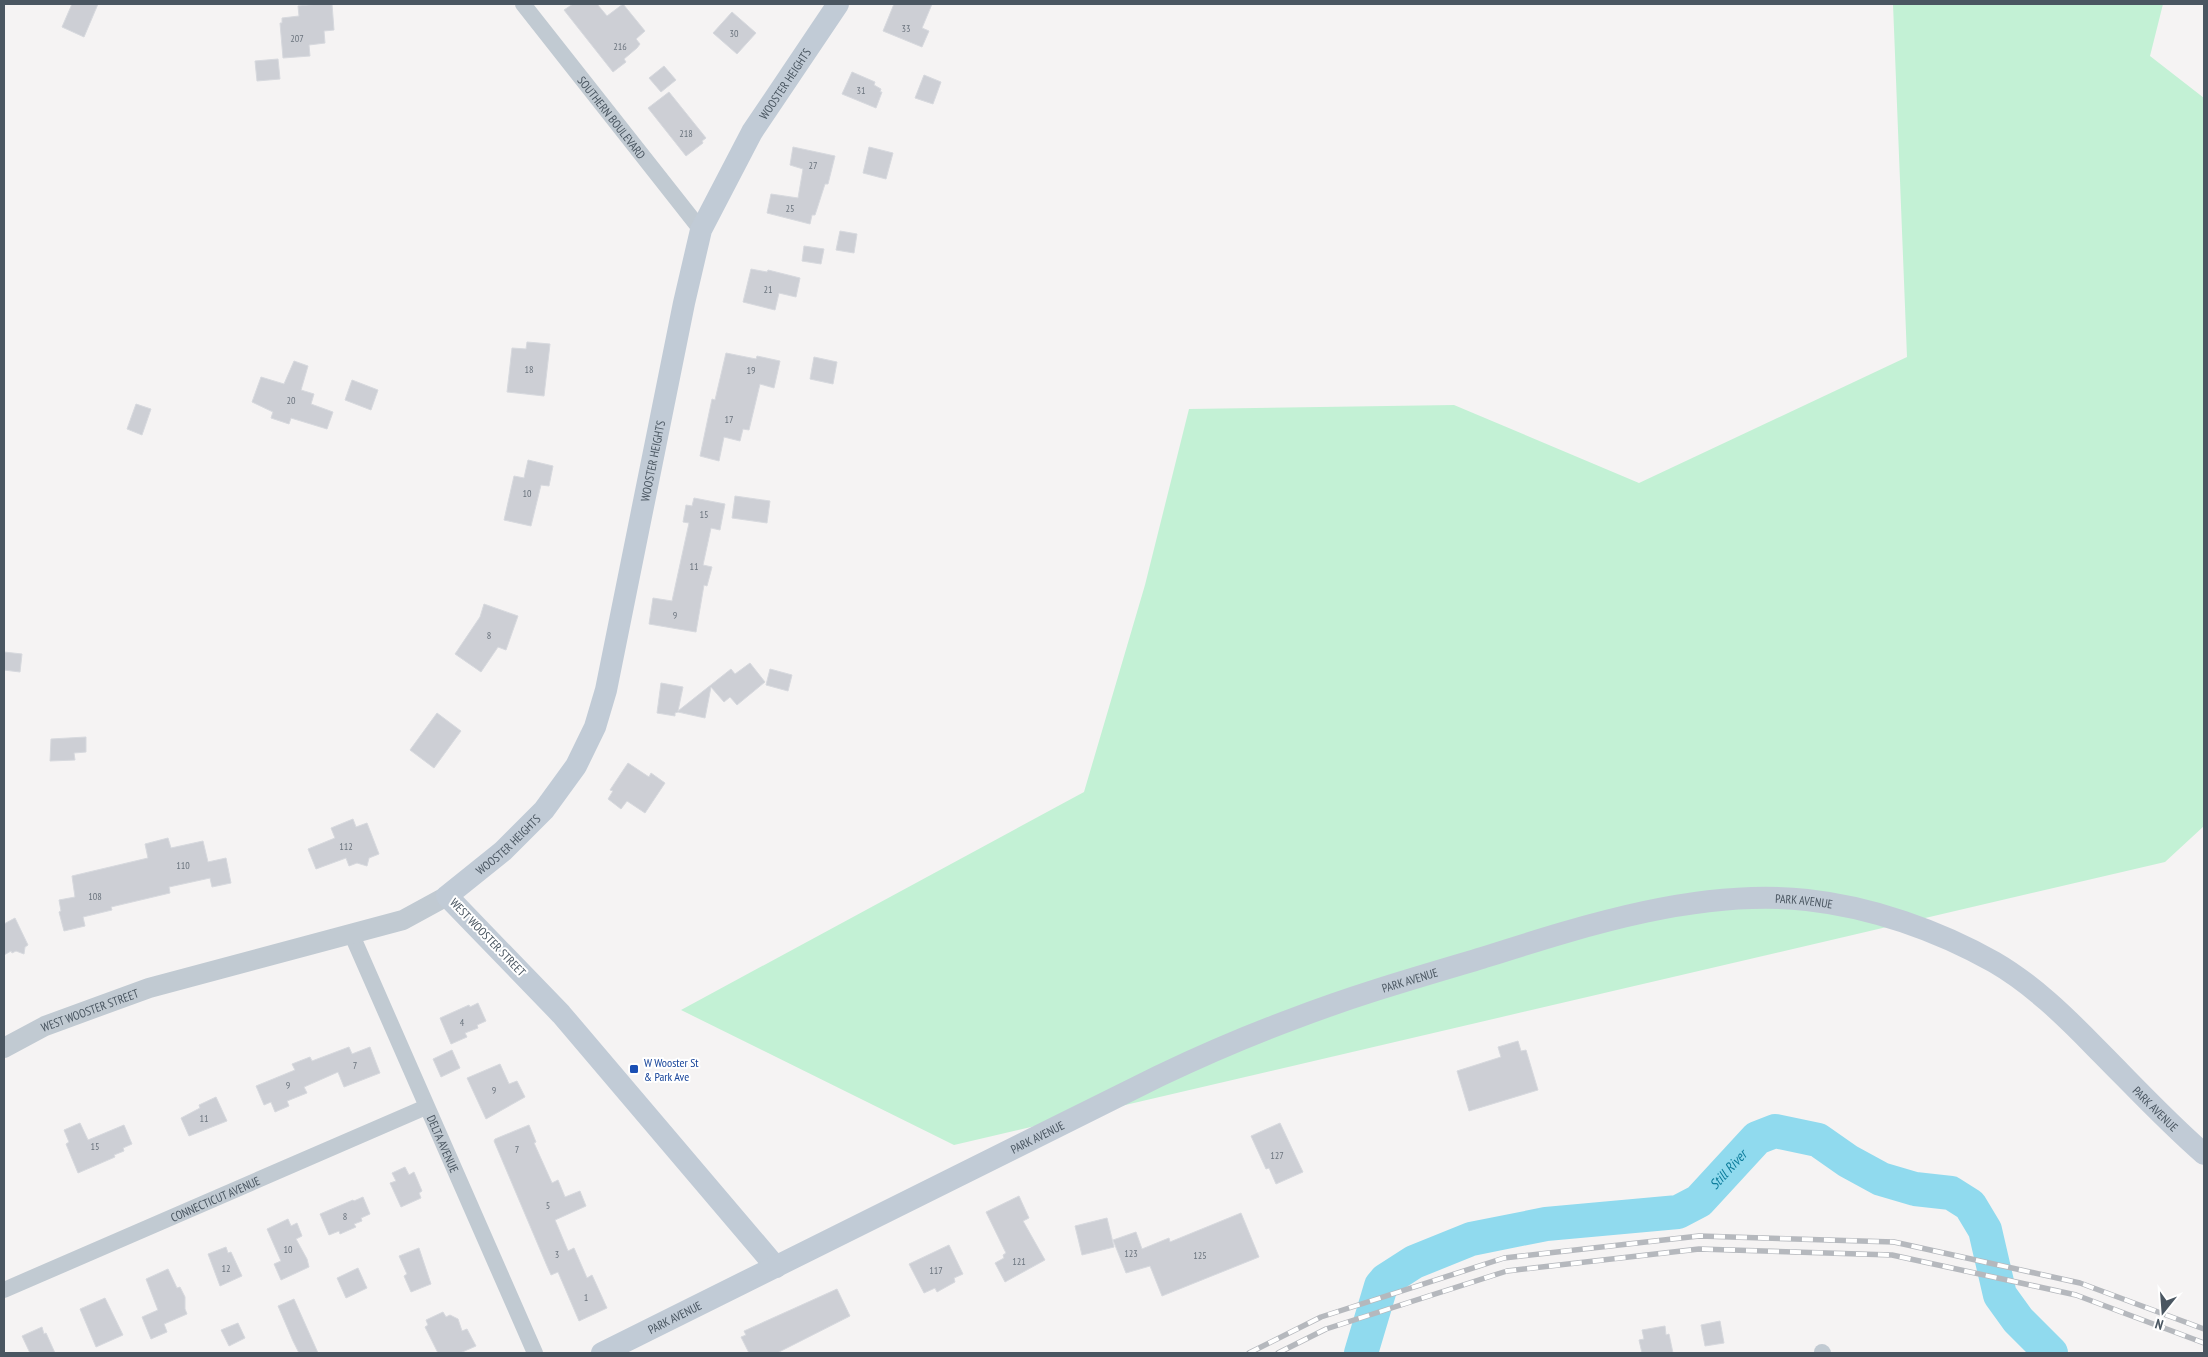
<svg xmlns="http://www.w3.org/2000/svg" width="2208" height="1357" viewBox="0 0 2208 1357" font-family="'PT Sans Narrow',sans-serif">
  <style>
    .green { fill: #c3f1d5 }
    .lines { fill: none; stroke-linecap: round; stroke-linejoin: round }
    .river { stroke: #90daee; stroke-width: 34 }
    .building { fill: #cdcfd5; stroke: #d7d9de }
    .minor { stroke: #c1cad2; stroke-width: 16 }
    .tertiary { stroke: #c1cad2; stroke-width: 20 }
    .secondary { stroke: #c1cbd6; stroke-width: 22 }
    .rail-casing { stroke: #b5b8bd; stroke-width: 5.5 }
    .rail { stroke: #fff; stroke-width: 4; stroke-dasharray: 11; stroke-linecap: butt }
    .transit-dot { fill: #1a4fb4; stroke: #fff; stroke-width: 2 }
    .labels { text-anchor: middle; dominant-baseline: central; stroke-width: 4; stroke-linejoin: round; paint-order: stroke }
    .number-label { font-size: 10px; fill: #6b747e }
    .street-label { font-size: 12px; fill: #4a5661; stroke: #fff }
    .transit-label { font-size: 12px; fill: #164399; stroke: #fff; text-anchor: start }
    .water-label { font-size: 14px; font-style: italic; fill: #0c7c9b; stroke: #fff }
  </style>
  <rect width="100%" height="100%" fill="#f5f3f3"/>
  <!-- green -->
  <path class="green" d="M1893 4H2163L2150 56 2204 98V826L2165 862 954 1145 681 1010 1084 792 1145 585 1189 409 1454 405 1639 483 1907 357Z"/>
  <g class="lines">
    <!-- river -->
    <path class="river" id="s1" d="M1361 1353 1381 1286 1386 1280 1414 1262 1471 1239 1546 1224 1678 1212 1699 1201 1757 1138 1775 1131 1818 1140 1848 1161 1881 1179 1915 1189 1951 1193 1970 1205 1985 1230 2000 1295 2018 1320 2051 1353"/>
  </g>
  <!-- building -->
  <g class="building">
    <path d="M72 4H98L84 37 62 27Z"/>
    <path d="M319 4H332L334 30 324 31 325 43 309 45 310 56 283 58 280 23H282V18L299 16 298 6Z"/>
    <path d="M573 4H597L607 16 623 4 645 31 636 39 640 44 637 48 624 59 626 62 613 72 564 10Z"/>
    <path d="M894 4H932L922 28 929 31 922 47 883 31Z"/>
    <path d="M732 12 756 33 737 54 713 33Z"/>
    <path d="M278 59 280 79 257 81 255 61Z"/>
    <path d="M664 66 676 80 661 92 649 78Z"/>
    <path d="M852 72 875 82 874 85 881 89 880 92H882L876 108 842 94Z"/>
    <path d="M924 75 941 82 933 104 915 98Z"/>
    <path d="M669 92 706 138 702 141 703 143 686 156 648 108Z"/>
    <path d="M793 147 835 156 828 184H825L815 215H812L810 224 767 213 771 194 798 198 803 169 790 165Z"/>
    <path d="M869 147 893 153 886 179 863 173Z"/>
    <path d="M840 231 857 234 854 253 836 250Z"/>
    <path d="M804 246 824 249 821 264 802 261Z"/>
    <path d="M751 269 767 272 768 270 800 278 796 297 779 293 775 310 743 302Z"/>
    <path d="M527 342 550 344 544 396 507 392 512 348 526 349Z"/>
    <path d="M726 353 756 359 757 356 780 361 774 388 760 384 749 430 743 429 740 441 724 437 719 461 700 456 712 399 715 400Z"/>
    <path d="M814 357 837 362 833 384 810 379Z"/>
    <path d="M294 361 308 366 301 390 314 394 311 404 333 412 327 429 291 418 289 424 271 418 273 412 252 402 261 377 284 384Z"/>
    <path d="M352 380 378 390 371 410 345 400Z"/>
    <path d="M136 404 151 409 142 435 127 429Z"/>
    <path d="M528 460 553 466 549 486 541 485 531 526 504 520 514 476 524 478Z"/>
    <path d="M735 496 770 501 767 523 732 518Z"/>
    <path d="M694 498 725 504 720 530 711 528 703 565 712 567 707 586 704 585 696 632 649 624 653 598 672 601 689 523 683 522 686 505 692 506Z"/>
    <path d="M484 604 518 616 506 650 498 647 481 672 455 654 480 617Z"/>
    <path d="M4 652 22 654 20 672 4 670Z"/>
    <path d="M750 663 765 682 737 705 730 697 724 702 711 687 705 718 678 712 675 713V716L657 713 661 683 683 687 678 711 731 669 735 674Z"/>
    <path d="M770 669 792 675 788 691 766 685Z"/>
    <path d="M437 713 461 731 434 768 410 750Z"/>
    <path d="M86 737V752L74 753 75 760 50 761 51 739Z"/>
    <path d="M628 763 649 777 651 773 665 783 645 813 627 801 621 809 608 799 613 791 610 790Z"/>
    <path d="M353 819 356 827 367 823 379 854 369 858 367 866 357 863 349 866 346 858 316 869 308 849 335 838 331 828Z"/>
    <path d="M168 838 171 848 203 841 208 862 226 858 231 883 212 887 210 878 169 887 170 893 111 907 112 910 83 917 85 926 64 931 59 912 61 911 59 900 75 897 72 876 148 858 145 844Z"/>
    <path d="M15 918 28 945 25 947 24 954 16 951 12 953 11 951 4 955V924Z"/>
    <path d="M478 1003 486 1021 477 1025 478 1028 465 1033 467 1037 451 1044 440 1018 469 1005 470 1007Z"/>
    <path d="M1518 1041 1521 1051 1526 1050 1538 1090 1469 1111 1457 1071 1501 1057 1498 1047Z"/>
    <path d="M349 1047 352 1054 370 1047 380 1073 344 1087 338 1072 304 1087 307 1093 287 1101 289 1106 275 1112 271 1102 264 1105 256 1086 295 1070 292 1064 310 1057 312 1061Z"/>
    <path d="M452 1050 460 1068 441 1077 433 1059Z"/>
    <path d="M500 1064 509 1084 517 1081 525 1097 486 1119 467 1078Z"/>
    <path d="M216 1097 227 1121 189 1136 181 1118 200 1108 199 1105Z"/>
    <path d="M80 1123 88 1140 124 1125 132 1144 123 1148 124 1151 114 1155 115 1157 78 1173 66 1144 69 1142 64 1130Z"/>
    <path d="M1280 1123 1303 1172 1276 1184 1269 1168 1266 1169 1251 1136Z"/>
    <path d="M529 1125 536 1142 534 1143 552 1183 558 1180 565 1197 580 1191 586 1206 555 1220 568 1251 574 1248 587 1278 592 1275 607 1308 579 1321 558 1272 551 1275 547 1266 494 1141 495 1139Z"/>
    <path d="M405 1167 409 1175 414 1172 422 1191 419 1193 421 1198 401 1207 390 1183 396 1181 392 1173Z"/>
    <path d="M1019 1196 1029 1218 1023 1221 1045 1260 1005 1282 995 1263 1004 1258 1003 1255 1006 1253 986 1212Z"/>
    <path d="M363 1197 370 1214 361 1218 362 1221 354 1224 356 1227 340 1234 339 1231 329 1235 320 1214 353 1200 354 1201Z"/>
    <path d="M1241 1213 1259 1257 1162 1296 1150 1266 1126 1273 1113 1240 1136 1232 1142 1249 1169 1238 1170 1242Z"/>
    <path d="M1107 1218 1114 1247 1082 1255 1075 1226Z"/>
    <path d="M288 1219 291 1226 297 1223 302 1236 296 1239 307 1259 309 1267 281 1280 274 1264 281 1261 267 1229Z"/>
    <path d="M949 1245 963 1274 954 1278 955 1282 937 1292 935 1288 924 1293 909 1264Z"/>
    <path d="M226 1247 228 1253 231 1252 242 1276 220 1286 208 1254Z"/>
    <path d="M419 1248 431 1284 411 1292 404 1276 407 1274 399 1256Z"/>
    <path d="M358 1268 367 1288 346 1298 337 1278Z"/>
    <path d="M168 1269 177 1288 180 1287 185 1297V1309L187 1314 164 1324 167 1332 151 1339 142 1317 158 1310 146 1279Z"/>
    <path d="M837 1289 850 1316 777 1353H749L741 1337 746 1335 744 1331Z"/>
    <path d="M105 1298 123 1335 96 1347 80 1309Z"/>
    <path d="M294 1299 318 1353H299L293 1341 278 1306Z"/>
    <path d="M443 1312 446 1317 450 1315 458 1319 462 1331 467 1329 476 1346 460 1353H438L425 1327 428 1325 426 1320Z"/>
    <path d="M1720 1321 1724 1343 1705 1346 1701 1325Z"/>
    <path d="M238 1323 245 1338 229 1346 221 1330Z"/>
    <path d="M1665 1326 1666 1335 1669 1334 1673 1353H1642L1639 1340 1644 1339 1642 1330Z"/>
    <path d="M42 1327 44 1334 46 1333 55 1353H30L22 1336Z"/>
  </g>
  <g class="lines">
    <!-- minor -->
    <g class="minor">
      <path id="s2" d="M523 4 701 230"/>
      <path id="s3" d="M351 933 535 1353"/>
      <path id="s4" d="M4 1290 426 1107"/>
      <path d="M1822 1352 1823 1353"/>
    </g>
    <!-- tertiary -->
    <path class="tertiary" id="s5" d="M4 1048 45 1026 149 988 403 920 447 896"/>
    <!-- secondary -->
    <g class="secondary">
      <path id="s6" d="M776 1267 561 1014 447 896 503 851 544 810 576 766 595 727 606 690 684 303 701 230 752 132 838 4"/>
      <path id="s7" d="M602 1353 1159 1076C1203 1055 1247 1036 1293 1019 1355 995 1418 977 1482 958 1583 926 1700 888 1807 900 1871 907 1937 930 1994 962 2032 984 2065 1016 2096 1048 2132 1084 2166 1121 2204 1154"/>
    </g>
    <defs>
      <g id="rail">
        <path d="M1249 1353 1321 1317 1504 1258 1699 1236 1894 1242 2080 1283 2204 1329"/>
        <path d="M1278 1353 1326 1329 1507 1271 1699 1249 1892 1255 2076 1295 2204 1343"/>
      </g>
    </defs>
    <!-- rail casing -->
    <use href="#rail" class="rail-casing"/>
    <!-- rail -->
    <use href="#rail" class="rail"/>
  </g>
  <!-- markers -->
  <rect class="transit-dot" x="629" y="1064" width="10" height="10" rx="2.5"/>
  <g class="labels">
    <!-- number labels -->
    <g class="number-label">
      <text x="906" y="28">33</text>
      <text x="734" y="33">30</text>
      <text x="297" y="38">207</text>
      <text x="620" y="46">216</text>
      <text x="861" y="90">31</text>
      <text x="686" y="133">218</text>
      <text x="813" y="165">27</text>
      <text x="790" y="208">25</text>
      <text x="768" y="289">21</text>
      <text x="529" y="369">18</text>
      <text x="751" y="370">19</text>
      <text x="291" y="400">20</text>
      <text x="729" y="419">17</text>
      <text x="527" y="493">10</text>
      <text x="704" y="514">15</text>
      <text x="694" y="566">11</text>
      <text x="675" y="615">9</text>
      <text x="489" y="635">8</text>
      <text x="346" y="846">112</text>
      <text x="183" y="865">110</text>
      <text x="95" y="896">108</text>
      <text x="462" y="1022">4</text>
      <text x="355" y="1065">7</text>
      <text x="288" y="1085">9</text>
      <text x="494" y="1090">9</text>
      <text x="204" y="1118">11</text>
      <text x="95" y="1146">15</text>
      <text x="517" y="1149">7</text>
      <text x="1277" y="1155">127</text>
      <text x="548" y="1205">5</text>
      <text x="345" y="1216">8</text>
      <text x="288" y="1249">10</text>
      <text x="1131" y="1253">123</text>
      <text x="557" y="1254">3</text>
      <text x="1200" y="1255">125</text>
      <text x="1019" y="1261">121</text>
      <text x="226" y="1268">12</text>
      <text x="936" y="1270">117</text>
      <text x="586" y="1297">1</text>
    </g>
    <!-- street labels -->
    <g class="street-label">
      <text stroke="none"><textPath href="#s6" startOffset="1401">WOOSTER HEIGHTS</textPath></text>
      <text stroke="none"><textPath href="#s2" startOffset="144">SOUTHERN BOULEVARD</textPath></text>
      <text stroke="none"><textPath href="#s6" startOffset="996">WOOSTER HEIGHTS</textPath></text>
      <text stroke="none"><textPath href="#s6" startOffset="576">WOOSTER HEIGHTS</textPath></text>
      <text stroke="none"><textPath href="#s7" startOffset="1296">PARK AVENUE</textPath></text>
      <text transform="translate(488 937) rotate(46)">WEST WOOSTER STREET</text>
      <text stroke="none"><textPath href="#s7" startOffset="891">PARK AVENUE</textPath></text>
      <text stroke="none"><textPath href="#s5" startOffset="94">WEST WOOSTER STREET</textPath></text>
      <text stroke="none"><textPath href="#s7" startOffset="1716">PARK AVENUE</textPath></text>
      <text stroke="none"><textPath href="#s7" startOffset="486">PARK AVENUE</textPath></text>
      <text stroke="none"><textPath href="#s3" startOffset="230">DELTA AVENUE</textPath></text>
      <text stroke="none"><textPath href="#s4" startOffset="230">CONNECTICUT AVENUE</textPath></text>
      <text stroke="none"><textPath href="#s7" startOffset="81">PARK AVENUE</textPath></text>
    </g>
    <!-- transit labels -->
    <g class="transit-label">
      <text x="644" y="1062">W Wooster St<tspan x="644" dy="14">&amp; Park Ave</tspan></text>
    </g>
    <!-- water labels -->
    <g class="water-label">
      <text stroke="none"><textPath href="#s1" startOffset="448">Still River</textPath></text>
    </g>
  </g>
  <!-- border -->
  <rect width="2208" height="1357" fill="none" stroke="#4a5661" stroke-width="10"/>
  <!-- north arrow -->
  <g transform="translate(2163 1312) rotate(197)" stroke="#ffffff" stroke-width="4" paint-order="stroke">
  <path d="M0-4L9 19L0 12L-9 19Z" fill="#4a5661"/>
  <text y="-8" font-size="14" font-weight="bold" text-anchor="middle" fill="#4a5661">N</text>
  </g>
</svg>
